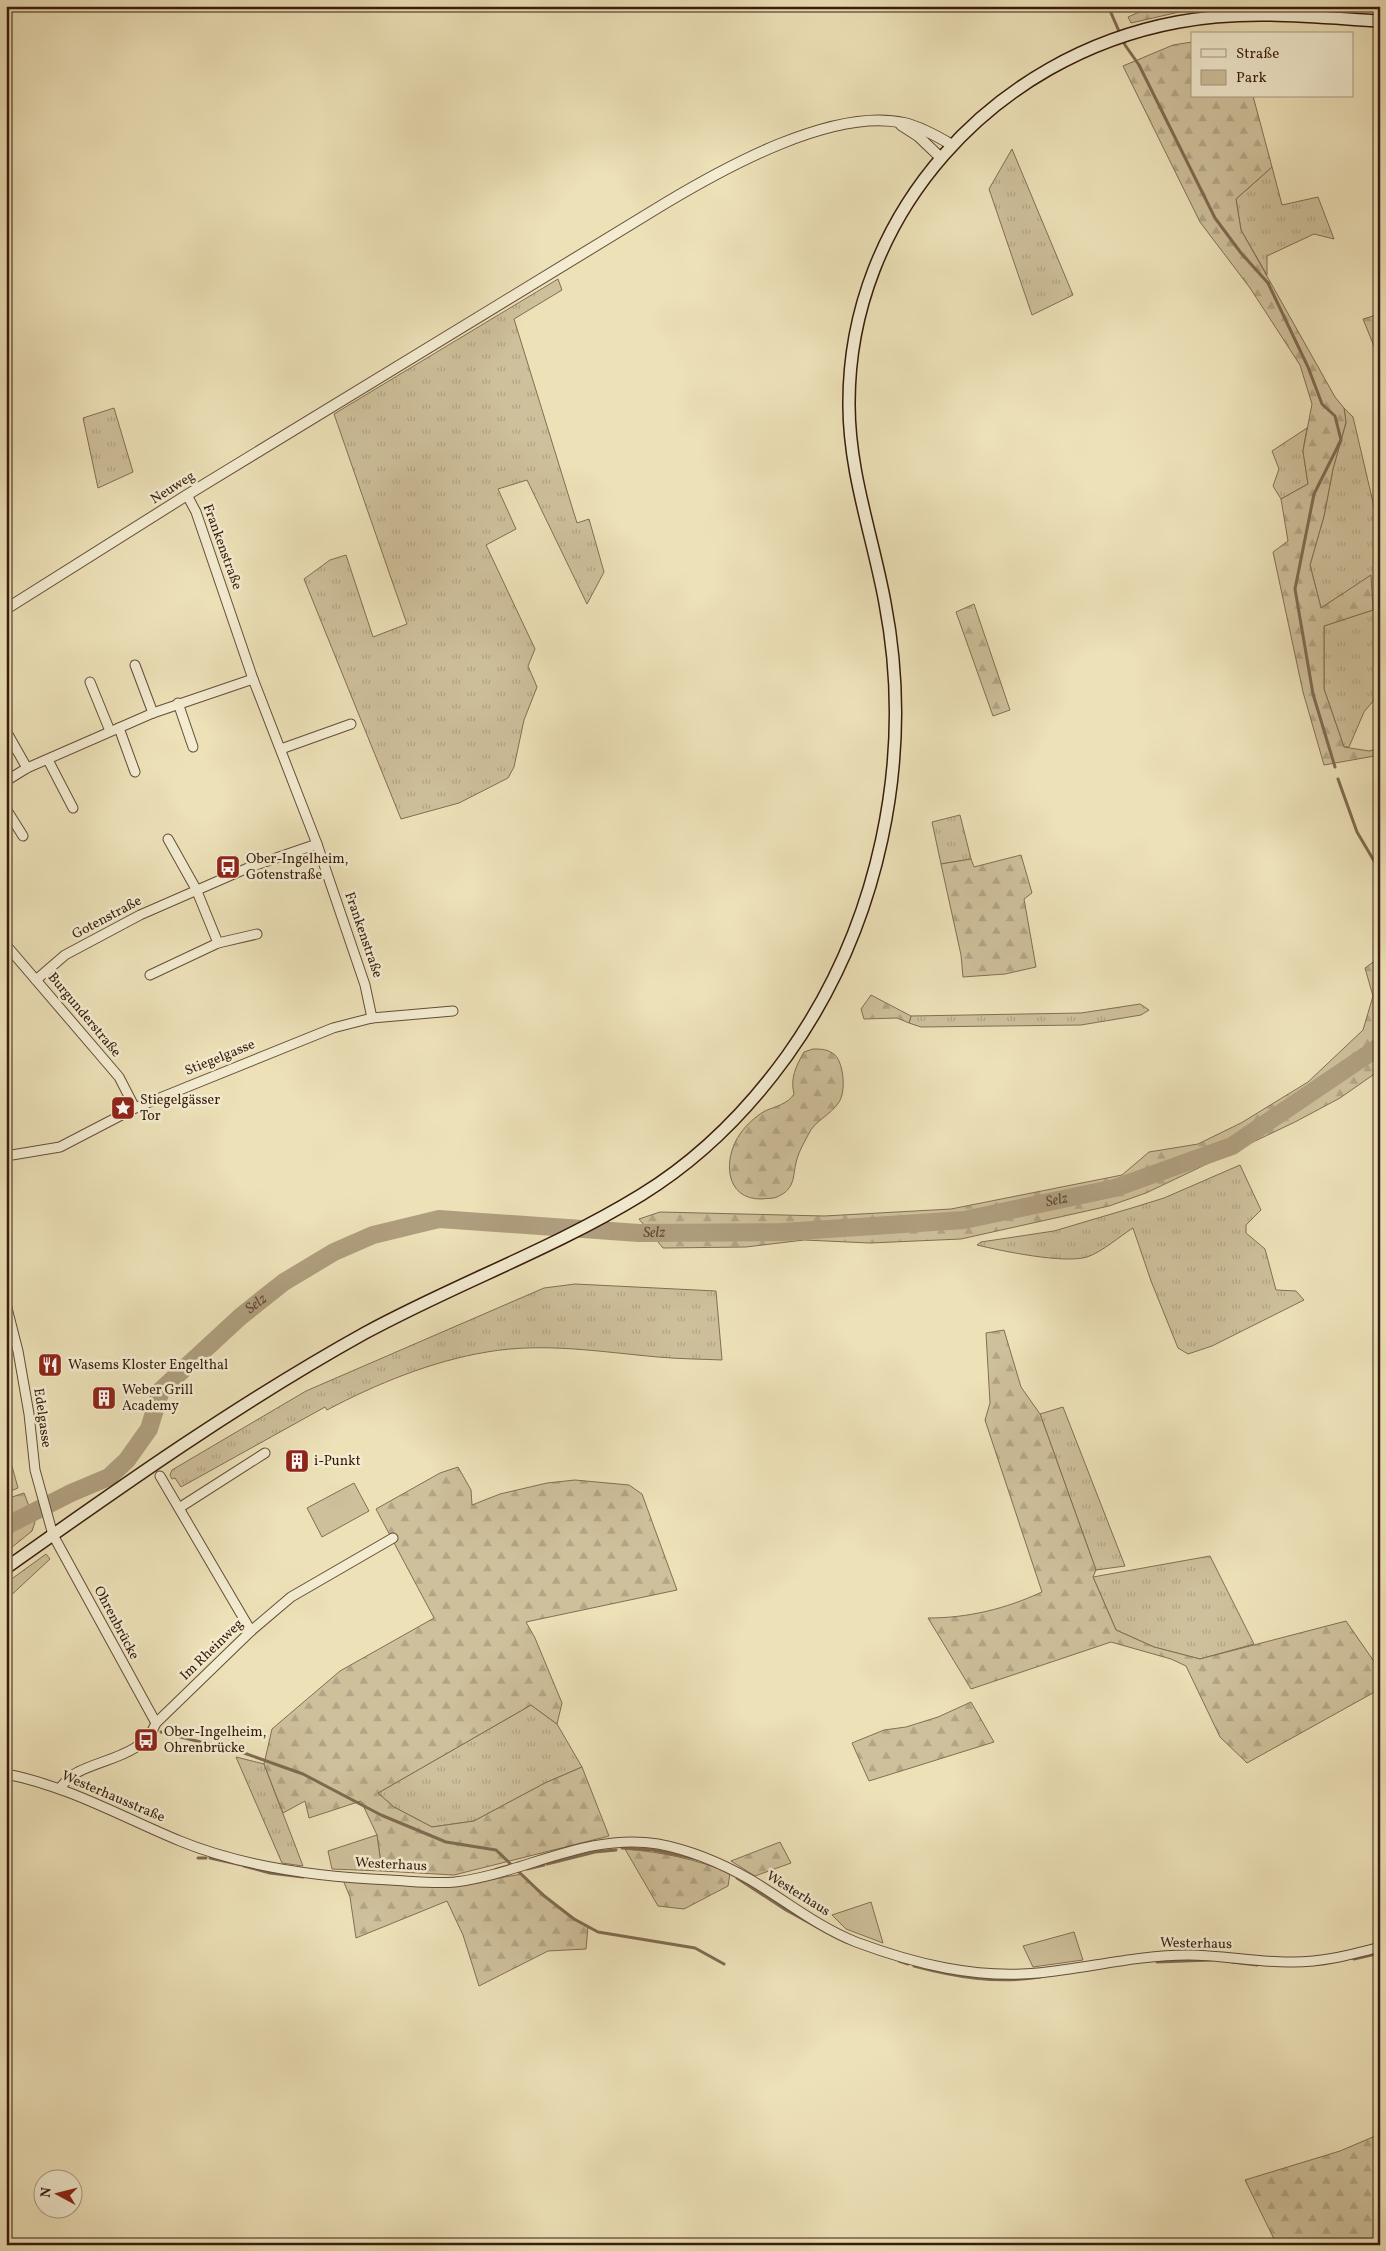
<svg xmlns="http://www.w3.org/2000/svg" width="1386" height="2251" viewBox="0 0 1386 2251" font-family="Vollkorn,serif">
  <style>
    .grass { fill: url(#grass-tufts); stroke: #836e54 }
    .forest { fill: url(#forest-firs); stroke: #836e54 }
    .green { fill: #cec09b; stroke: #836e54 }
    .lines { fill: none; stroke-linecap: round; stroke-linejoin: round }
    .stream { stroke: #7f6a50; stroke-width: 3 }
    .river { stroke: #af9e7e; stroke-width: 18 }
    .minor-casing { stroke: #654d37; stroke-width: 11 }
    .tertiary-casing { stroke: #654d37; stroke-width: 12 }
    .secondary-casing { stroke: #381c0c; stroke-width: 14 }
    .minor { stroke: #f3ecd1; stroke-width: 9 }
    .tertiary { stroke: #f3ecd1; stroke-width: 10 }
    .secondary { stroke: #f3ecd1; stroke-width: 11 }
    .labels { text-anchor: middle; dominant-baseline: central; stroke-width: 5; stroke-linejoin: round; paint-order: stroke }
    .street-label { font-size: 14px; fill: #381c0c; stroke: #f3ecd1 }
    .poi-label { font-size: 14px; fill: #381c0c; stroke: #f3ecd1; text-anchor: start }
    .water-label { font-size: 15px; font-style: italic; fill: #624a34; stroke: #f3ecd1 }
  </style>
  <defs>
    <pattern id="grass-tufts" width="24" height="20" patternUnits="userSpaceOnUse" patternTransform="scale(1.25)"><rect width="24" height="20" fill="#cec09b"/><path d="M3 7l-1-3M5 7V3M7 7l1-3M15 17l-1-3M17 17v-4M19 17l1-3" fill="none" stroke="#b2a484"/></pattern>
    <pattern id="forest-firs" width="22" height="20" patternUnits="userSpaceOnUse" patternTransform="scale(1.25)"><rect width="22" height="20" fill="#cec09b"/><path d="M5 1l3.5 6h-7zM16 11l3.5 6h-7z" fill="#b2a484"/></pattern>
  </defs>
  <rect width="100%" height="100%" fill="#ede1b8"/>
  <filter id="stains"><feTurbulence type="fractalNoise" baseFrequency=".004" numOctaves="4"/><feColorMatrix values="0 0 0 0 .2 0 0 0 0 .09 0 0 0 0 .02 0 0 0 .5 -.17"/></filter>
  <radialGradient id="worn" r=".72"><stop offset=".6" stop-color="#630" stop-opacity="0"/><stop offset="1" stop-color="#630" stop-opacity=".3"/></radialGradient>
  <!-- grass -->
  <g class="grass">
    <path d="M1012 149 1073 295 1032 315 989 189Z"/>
    <path d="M1272 167 1282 205 1318 197 1334 239 1314 234 1267 256V275L1241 230 1236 199Z"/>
    <path d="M558 279 562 290 514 319 577 523 589 519 604 572 587 604 527 480 498 489 516 529 486 545 535 649 528 666 537 687 524 720 514 767 508 778 459 803 401 819 304 579 330 560 346 555 373 637 407 624 334 414Z"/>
    <path d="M114 408 133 472 98 488 83 418Z"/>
    <path d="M1344 408 1353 417 1380 532V669L1374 700 1364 712 1349 747H1344L1324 689V626L1373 610 1370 576 1321 608 1310 565 1324 516 1333 469 1346 423Z"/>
    <path d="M1307 428 1303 451 1308 484 1281 499 1273 486 1279 469 1272 451Z"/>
    <path d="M960 815 971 859 941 864 932 822Z"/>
    <path d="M1140 1004 1149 1010 1141 1015 1081 1025 921 1027 909 1023 911 1016 1081 1013Z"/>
    <path d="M1240 1165 1261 1210 1246 1225V1233L1265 1249 1276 1290 1296 1291 1304 1300 1212 1346 1188 1354 1178 1348 1151 1281 1133 1228C1120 1236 1102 1252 1087 1257 1064 1264 1002 1251 977 1245L981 1242 1054 1231 1135 1207 1164 1198Z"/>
    <path d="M575 1284 716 1291 722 1360C701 1359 679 1359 658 1357 601 1352 544 1342 487 1352 432 1361 376 1384 327 1410L325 1407 181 1487 175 1478 172 1479 170 1475 172 1470 306 1391 544 1288Z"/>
    <path d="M1063 1407 1125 1566 1096 1570 1040 1414Z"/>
    <path d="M10 1459 18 1488 6 1493V1460Z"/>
    <path d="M46 1554 50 1559 6 1600V1583Z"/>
    <path d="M1210 1556 1254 1644 1200 1659 1154 1647 1116 1630 1093 1577Z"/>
    <path d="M531 1705 557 1724 582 1767 545 1783 474 1821 432 1827 394 1807 378 1793Z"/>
    <path d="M236 1757 264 1764 303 1866 282 1863Z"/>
  </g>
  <!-- forest -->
  <g class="forest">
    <path d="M1163 6H1185L1188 10 1131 23 1128 17 1146 9Z"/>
    <path d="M1192 42V96H1253L1272 167 1236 199 1241 230 1335 397 1344 408 1346 422 1333 469 1324 516 1310 565 1321 608 1371 575 1373 610 1324 626V689L1344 747 1369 751 1380 748V755L1324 765 1303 692 1273 552 1288 541 1281 499 1308 484 1303 451 1312 404 1300 365 1250 288 1200 222 1123 66 1173 45Z"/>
    <path d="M1380 314V361L1363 319Z"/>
    <path d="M974 604 1010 710 993 716 956 612Z"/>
    <path d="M1021 855 1032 893 1024 899 1036 967 1005 974 963 977 961 955 941 864 971 859 974 867Z"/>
    <path d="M1380 957V1070L1340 1098 1295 1122 1146 1193 1109 1206 961 1239 870 1243 804 1240 746 1247 663 1248 639 1219 660 1212 824 1216 951 1209 1122 1175 1149 1152 1198 1144 1241 1123 1308 1082 1363 1030 1373 996 1365 968Z"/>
    <path d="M871 995 911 1016 909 1023 897 1018 864 1019 861 1009Z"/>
    <path d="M813 1049C821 1049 828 1049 835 1055 844 1064 846 1092 839 1102 831 1115 814 1121 808 1135 804 1143 799 1151 797 1159 792 1175 797 1188 777 1197 773 1199 766 1198 762 1199 724 1200 723 1158 740 1134 746 1125 756 1116 765 1111 776 1106 788 1104 794 1094 790 1078 796 1066 804 1052Z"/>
    <path d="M1004 1330 1021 1387 1040 1414 1096 1570 1093 1577 1116 1630 1154 1647 1200 1659 1346 1621 1373 1660 1380 1664V1689L1247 1763 1220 1737 1186 1666 1171 1659 1111 1642 971 1689 928 1618C968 1618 1005 1609 1042 1592L985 1420 990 1403 986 1333Z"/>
    <path d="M458 1467 471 1490 472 1505 500 1494 547 1483 575 1480 629 1485 642 1494 677 1590 526 1622 535 1638 562 1703 557 1724 531 1705 378 1793 394 1807 432 1827 474 1821 545 1783 582 1767 609 1836 454 1875 382 1871 377 1835 361 1801 309 1818 305 1801 283 1813 264 1764 272 1729 340 1671 434 1618 376 1509 440 1473Z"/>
    <path d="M24 1493 35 1522 32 1531 6 1552V1499Z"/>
    <path d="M971 1702 994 1742 869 1781 852 1743 884 1730 906 1727 938 1717Z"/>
    <path d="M780 1842 791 1863 755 1876 731 1861Z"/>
    <path d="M625 1849C661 1852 696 1859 730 1873L728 1886 684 1909 658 1906Z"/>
    <path d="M522 1874 562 1911 588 1926 586 1949 548 1951 479 1986 463 1935 447 1901 356 1938 350 1897 343 1880 448 1887Z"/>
    <path d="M1380 2134V2245H1277L1245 2180 1340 2151Z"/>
  </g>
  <!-- green -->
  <g class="green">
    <path d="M354 1483 369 1511 322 1537 307 1508Z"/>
    <path d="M377 1835 382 1871 332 1869 328 1851Z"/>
    <path d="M871 1902 883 1943 846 1929 832 1915Z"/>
    <path d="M1074 1932 1083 1960 1033 1967 1023 1946Z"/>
  </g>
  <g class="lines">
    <!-- stream -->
    <g class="stream">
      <path d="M1108 6 1125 45 1139 65 1215 218 1241 253 1268 283 1308 367 1322 404 1335 416 1341 440 1314 494 1295 589 1313 694 1335 767"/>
      <path d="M1338 779 1357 832 1380 871"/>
      <path d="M161 1732 244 1753 303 1774 381 1815 446 1842 496 1850 543 1895 574 1919 598 1932 695 1948 724 1964"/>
      <path d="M622 1848 653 1850 697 1859"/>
      <path d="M198 1858H206"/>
      <path d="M210 1858 242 1865"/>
      <path d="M547 1864 595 1852 616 1850"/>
      <path d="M244 1866 270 1873 303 1877"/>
      <path d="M527 1869 544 1865"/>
      <path d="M737 1878 786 1910 819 1928"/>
      <path d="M1354 1959 1380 1953"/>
      <path d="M899 1961 908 1964"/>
      <path d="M1157 1962 1211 1960"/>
      <path d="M1232 1962 1257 1965"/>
      <path d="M914 1966C956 1977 996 1984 1040 1977"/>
    </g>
    <!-- river -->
    <path class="river" id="s1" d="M6 1526 71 1493 109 1477 127 1460 149 1429 161 1390 240 1317 284 1282 334 1252 373 1235 439 1219 639 1233 783 1232 964 1220 1115 1188 1232 1146 1380 1046"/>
    <defs>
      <g id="minor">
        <path d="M187 495 196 512 253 679 317 844 365 985 372 1018"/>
        <path d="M135 665 153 713"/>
        <path d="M90 682 110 731"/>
        <path d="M178 703 193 747"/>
        <path d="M119 728 135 772"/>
        <path d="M6 731 27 768"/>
        <path d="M281 749 351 724"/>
        <path d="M48 760 73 808"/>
        <path d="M6 781 27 768 153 713 253 679"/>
        <path d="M6 809 23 836"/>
        <path d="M168 839 196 889 218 943"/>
        <path d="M6 945 119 1077 135 1108"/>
        <path d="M150 975 218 943 257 934"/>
        <path d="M36 980 65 955 140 915 250 867 317 844"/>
        <path d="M6 1156 60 1147 135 1108 333 1028 372 1018 453 1011"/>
        <path d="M6 1304 18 1351 29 1414 35 1470 53 1535 156 1723"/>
        <path d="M160 1476 251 1631"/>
        <path d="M179 1508 265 1453"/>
        <path d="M6 1774C68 1786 122 1817 180 1841 246 1868 320 1877 390 1880 411 1881 434 1884 455 1882 523 1874 587 1832 658 1844 690 1850 723 1864 751 1880 786 1901 818 1927 856 1942 915 1964 976 1979 1038 1973 1088 1968 1138 1955 1188 1955 1221 1955 1255 1962 1288 1962 1320 1963 1350 1955 1380 1947"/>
        <path d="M60 1788C65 1782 71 1775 78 1772 105 1758 144 1755 156 1723L251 1631 291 1597 393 1538"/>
      </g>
      <g id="tertiary">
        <path d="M901 125 918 136 941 158"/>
        <path d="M6 609 187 495 664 204C724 168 833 107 904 123 921 127 937 136 952 145"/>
      </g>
      <path id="secondary" d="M6 1568C123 1485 239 1403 365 1333 455 1284 553 1249 641 1195 698 1160 748 1110 787 1056 879 927 915 759 885 603 873 537 849 473 849 405 848 214 994 56 1178 22 1245 9 1313 17 1380 21"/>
    </defs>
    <!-- minor casing -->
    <use href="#minor" class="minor-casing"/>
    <!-- tertiary casing -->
    <use href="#tertiary" class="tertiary-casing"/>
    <!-- secondary casing -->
    <use href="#secondary" class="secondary-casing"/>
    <!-- minor -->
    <use href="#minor" class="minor"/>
    <!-- tertiary -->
    <use href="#tertiary" class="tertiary"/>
    <!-- secondary -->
    <use href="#secondary" class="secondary"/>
  </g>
  <!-- icons -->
  <defs>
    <symbol id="bus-square" viewBox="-11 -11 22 22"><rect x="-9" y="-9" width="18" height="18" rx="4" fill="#8f2418" stroke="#f3ecd1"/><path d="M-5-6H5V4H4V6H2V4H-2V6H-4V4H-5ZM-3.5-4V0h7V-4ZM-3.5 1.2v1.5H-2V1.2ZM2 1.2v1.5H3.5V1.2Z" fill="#fff"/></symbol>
    <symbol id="sight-square" viewBox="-11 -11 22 22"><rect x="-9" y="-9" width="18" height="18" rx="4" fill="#8f2418" stroke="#f3ecd1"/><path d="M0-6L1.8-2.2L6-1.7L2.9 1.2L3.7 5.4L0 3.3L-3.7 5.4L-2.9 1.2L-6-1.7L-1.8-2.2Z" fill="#fff"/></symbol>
    <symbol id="restaurant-square" viewBox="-11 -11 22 22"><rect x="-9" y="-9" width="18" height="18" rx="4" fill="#8f2418" stroke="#f3ecd1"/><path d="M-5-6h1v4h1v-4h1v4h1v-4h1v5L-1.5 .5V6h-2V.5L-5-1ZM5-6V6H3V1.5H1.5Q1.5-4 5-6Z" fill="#fff"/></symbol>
    <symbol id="building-square" viewBox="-11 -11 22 22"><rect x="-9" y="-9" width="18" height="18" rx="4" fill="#8f2418" stroke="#f3ecd1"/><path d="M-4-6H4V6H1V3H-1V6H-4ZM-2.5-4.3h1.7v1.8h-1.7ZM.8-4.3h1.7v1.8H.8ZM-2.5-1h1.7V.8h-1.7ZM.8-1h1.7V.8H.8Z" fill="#fff"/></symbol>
  </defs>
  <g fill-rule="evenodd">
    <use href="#bus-square" x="214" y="853" width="28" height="28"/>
    <use href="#sight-square" x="109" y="1094" width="28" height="28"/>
    <use href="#restaurant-square" x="36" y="1351" width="28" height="28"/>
    <use href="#building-square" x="90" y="1384" width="28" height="28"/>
    <use href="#building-square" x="283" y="1447" width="28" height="28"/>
    <use href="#bus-square" x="132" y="1726" width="28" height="28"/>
  </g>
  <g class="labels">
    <!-- street labels -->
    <g class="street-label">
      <text transform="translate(173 488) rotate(-32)">Neuweg</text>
      <text transform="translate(222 547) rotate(70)">Frankenstraße</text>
      <text transform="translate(107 918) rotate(-28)">Gotenstraße</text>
      <text transform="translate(363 935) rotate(71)">Frankenstraße</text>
      <text transform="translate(84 1015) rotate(50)">Burgunderstraße</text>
      <text transform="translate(220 1058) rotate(-22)">Stiegelgasse</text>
      <text transform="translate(42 1418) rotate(82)">Edelgasse</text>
      <text transform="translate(116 1623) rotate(62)">Ohrenbrücke</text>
      <text transform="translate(212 1650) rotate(-44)">Im Rheinweg</text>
      <text transform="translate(113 1797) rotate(23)">Westerhausstraße</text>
      <text transform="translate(391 1865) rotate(3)">Westerhaus</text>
      <text transform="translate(798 1894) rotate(32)">Westerhaus</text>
      <text transform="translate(1196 1944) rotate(1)">Westerhaus</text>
    </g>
    <!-- poi labels -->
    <g class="poi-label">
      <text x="246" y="859">Ober-Ingelheim,<tspan x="246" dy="16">Gotenstraße</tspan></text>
      <text x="140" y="1100">Stiegelgässer<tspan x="140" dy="16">Tor</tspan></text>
      <text x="68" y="1365">Wasems Kloster Engelthal</text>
      <text x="122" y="1390">Weber Grill<tspan x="122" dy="16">Academy</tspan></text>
      <text x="314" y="1461">i-Punkt</text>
      <text x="164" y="1732">Ober-Ingelheim,<tspan x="164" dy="16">Ohrenbrücke</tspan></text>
    </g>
    <!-- water labels -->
    <g class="water-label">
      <text stroke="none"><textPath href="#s1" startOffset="1171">Selz</textPath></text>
      <text stroke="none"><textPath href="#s1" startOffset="766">Selz</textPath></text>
      <text stroke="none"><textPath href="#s1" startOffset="346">Selz</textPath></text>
    </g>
  </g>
  <!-- margin -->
  <rect width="1386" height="2251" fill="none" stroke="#ede1b8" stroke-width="25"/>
  <rect x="8" y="8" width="1371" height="2236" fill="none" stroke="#381c0c" stroke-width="2.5"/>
  <rect x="12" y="12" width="1361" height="2226" fill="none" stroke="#381c0c"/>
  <!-- legend -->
  <rect x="1191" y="32" width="162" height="65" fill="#f3ecd1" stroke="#a89982"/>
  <rect x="1201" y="49" width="25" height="8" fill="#f3ecd1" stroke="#a89982"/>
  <text x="1236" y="58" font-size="15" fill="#381c0c">Straße</text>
  <rect x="1201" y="70" width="25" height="15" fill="#cec09b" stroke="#a89982"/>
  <text x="1236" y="82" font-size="15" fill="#381c0c">Park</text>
  <!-- north arrow -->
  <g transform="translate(58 2194) rotate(277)"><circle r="24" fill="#f3ecd1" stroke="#a89982"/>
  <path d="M0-4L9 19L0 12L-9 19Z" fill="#8f2418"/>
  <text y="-8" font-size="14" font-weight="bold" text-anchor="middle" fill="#381c0c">N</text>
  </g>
  <rect width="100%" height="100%" filter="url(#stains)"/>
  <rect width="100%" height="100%" fill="url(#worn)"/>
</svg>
